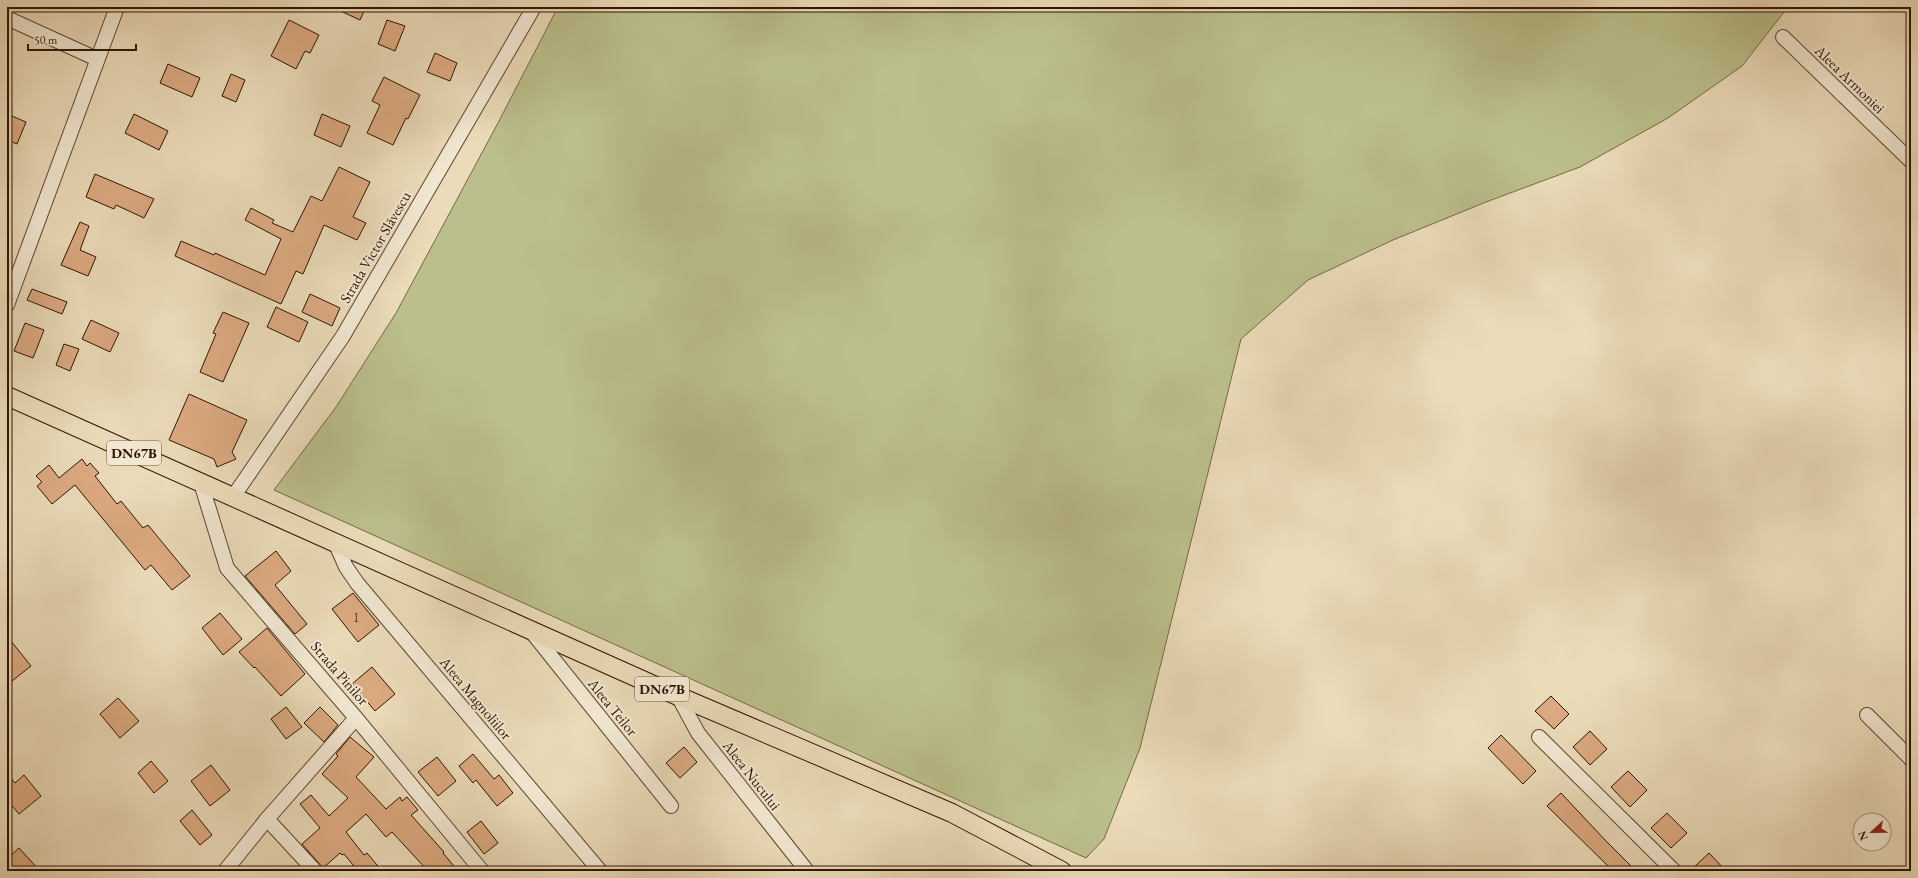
<svg xmlns="http://www.w3.org/2000/svg" width="1918" height="878" viewBox="0 0 1918 878" font-family="'EB Garamond',serif">
  <style>
    .green { fill: #bbbf8c; stroke: #756a46 }
    .building { fill: #dcaa81; stroke: #2f1400 }
    .lines { fill: none; stroke-linecap: round; stroke-linejoin: round }
    .minor-casing { stroke: #5e462e; stroke-width: 16 }
    .major-casing { stroke: #2f1400; stroke-width: 20 }
    .minor { stroke: #f2e8d2; stroke-width: 14 }
    .major { stroke: #ebdbb9; stroke-width: 18 }
    .labels { text-anchor: middle; dominant-baseline: central; stroke-width: 4; stroke-linejoin: round; paint-order: stroke }
    .number-label { font-size: 13px; fill: #5a3a20 }
    .shield { fill: #f2e8d2; stroke: #6a543f; stroke-width: 1 }
    .shield-label { font-size: 14px; font-weight: bold; fill: #2f1400 }
    .street-label { font-size: 15px; fill: #2f1400; stroke: #f2e8d2 }
  </style>
  <rect width="100%" height="100%" fill="#ebdbb9"/>
  <filter id="stains"><feTurbulence type="fractalNoise" baseFrequency=".005" numOctaves="4"/><feColorMatrix values="0 0 0 0 .2 0 0 0 0 .09 0 0 0 0 .02 0 0 0 .5 -.17"/></filter>
  <radialGradient id="worn" r=".72"><stop offset=".6" stop-color="#630" stop-opacity="0"/><stop offset="1" stop-color="#630" stop-opacity=".3"/></radialGradient>
  <!-- green -->
  <path class="green" d="M558 7H1788L1742 66 1668 118 1580 167 1486 202 1393 240 1308 280 1241 339 1140 748 1104 839 1086 858 274 490 336 407 396 313 499 121Z"/>
  <!-- building -->
  <g class="building">
    <path d="M332 7H366L360 20Z"/>
    <path d="M289 20 319 35 310 53 305 51 296 69 271 56Z"/>
    <path d="M387 20 405 26 395 51 378 44Z"/>
    <path d="M435 53 457 63 450 81 427 72Z"/>
    <path d="M168 64 200 78 192 97 160 83Z"/>
    <path d="M231 74 245 80 236 102 222 96Z"/>
    <path d="M384 77 420 95 408 119 406 118 393 145 367 133 380 105 372 101Z"/>
    <path d="M7 114 26 122 17 144 7 140Z"/>
    <path d="M134 114 168 131 159 150 125 133Z"/>
    <path d="M322 114 350 126 341 147 314 135Z"/>
    <path d="M339 167 370 182 353 217 366 223 357 240 324 225 303 274 296 271 281 304 175 256 181 241 214 255 215 253 265 275 281 239 245 220 251 208 274 220 272 223 293 232 311 196 322 201Z"/>
    <path d="M95 174 154 199 144 218 116 205 114 209 86 197Z"/>
    <path d="M80 222 89 226 80 250 96 257 88 276 61 265Z"/>
    <path d="M32 289 67 302 62 314 27 300Z"/>
    <path d="M310 294 340 308 332 326 302 312Z"/>
    <path d="M276 307 308 322 299 342 267 327Z"/>
    <path d="M223 312 249 323 223 382 200 372 216 334 213 333Z"/>
    <path d="M91 320 119 333 110 352 82 339Z"/>
    <path d="M25 323 44 330 33 358 14 351Z"/>
    <path d="M64 344 79 349 70 371 56 365Z"/>
    <path d="M189 394 247 420 232 452 236 459 217 467 214 459 169 440Z"/>
    <path d="M82 459 87 466 90 463 99 473 95 476 117 504 121 501 143 528 148 525 190 576 172 590 151 565 145 570 75 485 52 504 37 486 42 482 36 476 49 465 59 478Z"/>
    <path d="M276 551 291 571 275 585 307 624 295 634 245 576Z"/>
    <path d="M353 593 379 625 358 642 332 609Z"/>
    <path d="M220 613 242 639 223 655 202 628Z"/>
    <path d="M267 628 305 674 281 696 255 667 254 668 239 652Z"/>
    <path d="M7 636 31 666 12 681 7 675Z"/>
    <path d="M372 667 395 694 375 711 352 684Z"/>
    <path d="M1551 696 1569 714 1554 729 1535 711Z"/>
    <path d="M118 698 139 721 120 738 100 714Z"/>
    <path d="M286 707 302 727 286 739 271 719Z"/>
    <path d="M320 707 338 725 324 742 304 723Z"/>
    <path d="M1590 731 1607 749 1590 765 1573 747Z"/>
    <path d="M1501 735 1536 771 1523 784 1488 748Z"/>
    <path d="M350 737 374 757 356 777 386 809 400 797 402 801 407 797 418 810 411 815 444 852 443 853 458 871H428L392 832 386 837 366 814 346 832 364 855 367 853 382 871H358L344 854 342 855 340 853 323 868 302 844 320 828 300 804 311 795 329 816 348 798 322 774 338 756 336 754Z"/>
    <path d="M684 747 697 762 680 778 666 763Z"/>
    <path d="M473 754 494 779 499 775 513 793 497 806 476 780 473 783 459 766Z"/>
    <path d="M437 757 456 781 438 796 418 772Z"/>
    <path d="M151 761 168 781 154 793 138 773Z"/>
    <path d="M211 765 230 790 210 806 191 781Z"/>
    <path d="M1628 771 1647 790 1630 807 1611 787Z"/>
    <path d="M7 774 15 783 24 775 41 796 19 814 7 800Z"/>
    <path d="M1561 793 1606 841 1636 871H1613L1547 806Z"/>
    <path d="M192 810 212 835 200 845 180 821Z"/>
    <path d="M1667 813 1687 833 1671 848 1651 828Z"/>
    <path d="M481 821 498 843 484 854 467 832Z"/>
    <path d="M19 848 40 871H7V859Z"/>
    <path d="M1709 853 1726 871H1690Z"/>
  </g>
  <g class="lines">
    <defs>
      <g id="minor">
        <path d="M7 18 97 59"/>
        <path d="M1783 37 1911 161"/>
        <path d="M7 305 117 7"/>
        <path d="M201 483 227 568 356 718 482 871"/>
        <path d="M233 497 343 336 534 7"/>
        <path d="M335 542 346 567 357 583 600 871"/>
        <path d="M531 631 671 806"/>
        <path d="M678 696 698 733 807 871"/>
        <path d="M1867 715 1911 759"/>
        <path d="M1539 737 1674 871"/>
        <path d="M267 819 315 871"/>
        <path d="M225 871 267 819 356 718"/>
      </g>
      <path id="major" d="M7 396 678 696 952 813 1062 871"/>
    </defs>
    <!-- minor casing -->
    <use href="#minor" class="minor-casing"/>
    <!-- major casing -->
    <use href="#major" class="major-casing"/>
    <!-- minor -->
    <use href="#minor" class="minor"/>
    <!-- major -->
    <use href="#major" class="major"/>
  </g>
  <g class="labels">
    <!-- number labels -->
    <g class="number-label">
      <text x="356" y="617">1</text>
    </g>
    <!-- shield labels -->
    <g class="shield">
      <rect x="107" y="441" width="54" height="24" rx="3"/>
      <rect x="635" y="677" width="54" height="24" rx="3"/>
    </g>
    <g class="shield-label">
      <text x="134" y="453">DN67B</text>
      <text x="662" y="689">DN67B</text>
    </g>
    <!-- street labels -->
    <g class="street-label">
      <text transform="translate(1850 79) rotate(44)">Aleea Armoniei</text>
      <text transform="translate(375 247) rotate(-60)">Strada Victor Slăvescu</text>
      <text transform="translate(340 673) rotate(49)">Strada Pinilor</text>
      <text transform="translate(476 698) rotate(50)">Aleea Magnoliilor</text>
      <text transform="translate(613 707) rotate(51)">Aleea Teilor</text>
      <text transform="translate(752 775) rotate(52)">Aleea Nucului</text>
    </g>
  </g>
  <!-- margin -->
  <rect width="1918" height="878" fill="none" stroke="#ebdbb9" stroke-width="24"/>
  <rect x="8" y="8" width="1902" height="862" fill="none" stroke="#2f1400" stroke-width="2"/>
  <rect x="12" y="12" width="1894" height="854" fill="none" stroke="#2f1400"/>
  <!-- north arrow -->
  <g transform="translate(1872 832) rotate(248)"><circle r="19" fill="#f2e8d2" stroke="#a4937e"/>
  <path d="M0-3L7 15L0 10L-7 15Z" fill="#8f2418"/>
  <text y="-6" font-size="11" font-weight="bold" text-anchor="middle" fill="#2f1400">N</text>
  </g>
  <!-- scale -->
  <path d="M28 44v6h108v-6" fill="none" stroke="#2f1400" stroke-width="2"/>
  <text x="34" y="44" font-size="12" fill="#2f1400" stroke="#f2e8d2" stroke-width="3" paint-order="stroke">50 m</text>
  <rect width="100%" height="100%" filter="url(#stains)"/>
  <rect width="100%" height="100%" fill="url(#worn)"/>
</svg>
